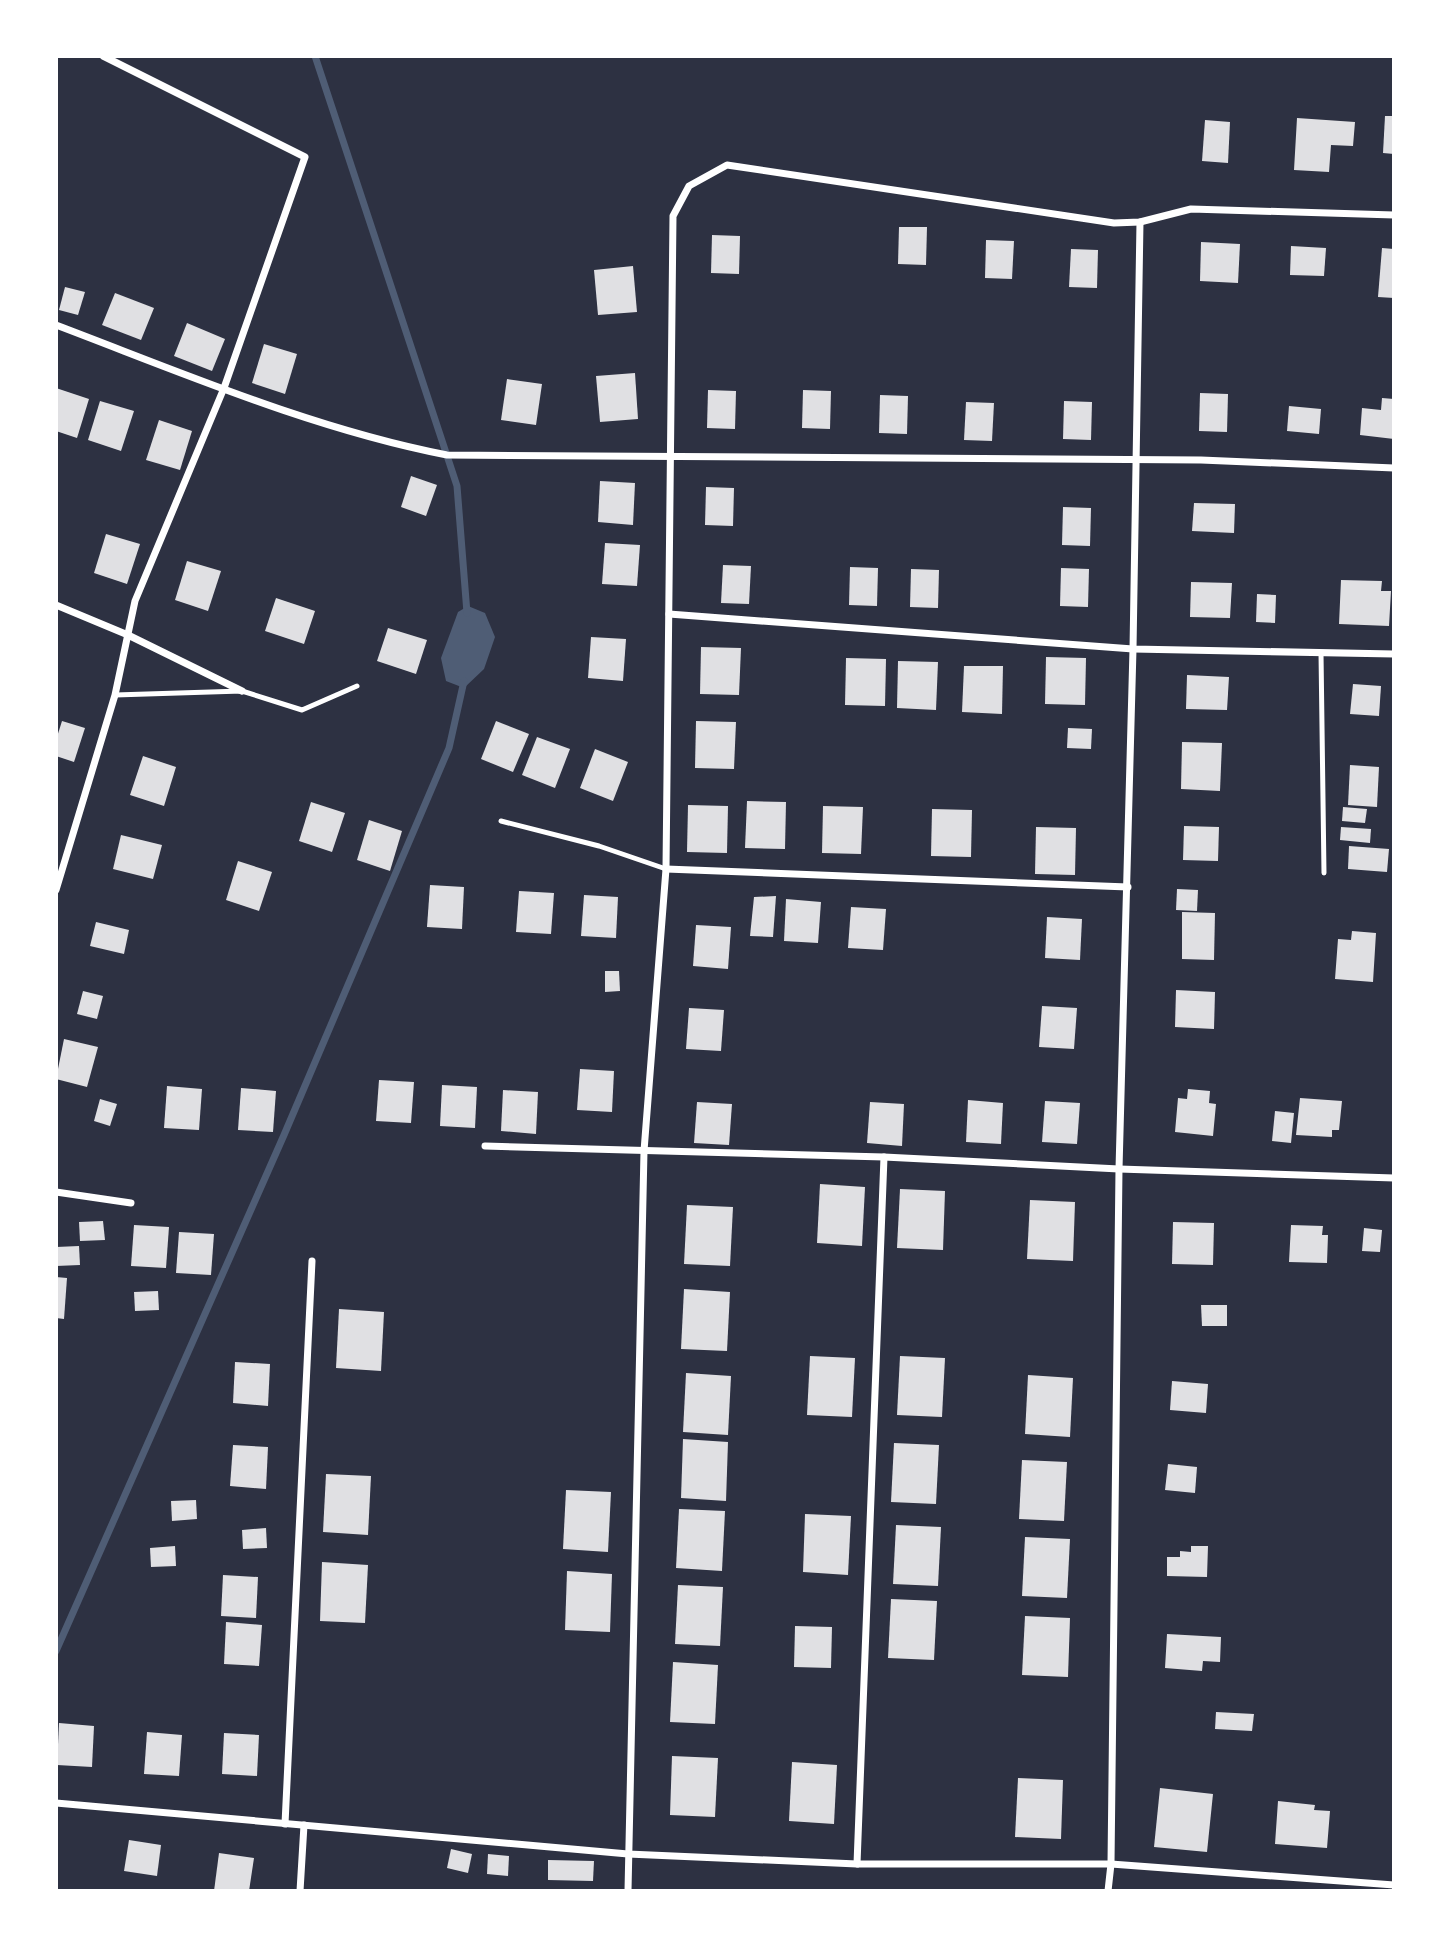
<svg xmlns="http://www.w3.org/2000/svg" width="1450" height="1947" viewBox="0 0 1450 1947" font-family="'Crimson Pro',serif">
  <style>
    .water { fill: #4f5d75 }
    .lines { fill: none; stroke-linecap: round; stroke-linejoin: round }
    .stream { stroke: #4f5d75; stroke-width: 7 }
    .building { fill: #e0e0e3 }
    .service { stroke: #fff; stroke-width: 5 }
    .minor { stroke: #fff; stroke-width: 7 }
  </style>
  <rect width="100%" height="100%" fill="#2d3142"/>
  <!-- water -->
  <path class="water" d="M468 606 485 613 495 637 484 669 464 688 446 681 441 658 458 612Z"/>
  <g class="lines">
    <!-- stream -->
    <g class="stream">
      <path d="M315 56 457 486 467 613"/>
      <path d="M56 1651 284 1135 449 748 464 681"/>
    </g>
  </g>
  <!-- building -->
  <g class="building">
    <path d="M1385 116H1394V154L1383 153Z"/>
    <path d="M1297 118 1355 122 1353 146 1331 145 1329 172 1294 170Z"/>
    <path d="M1205 120 1230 122 1228 163 1202 161Z"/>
    <path d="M899 227H927L926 265 898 264Z"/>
    <path d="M712 235 740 236 739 274 711 273Z"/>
    <path d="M986 240 1014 241 1012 279 985 278Z"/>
    <path d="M1201 242 1240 244 1238 283 1200 281Z"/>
    <path d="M1291 246 1326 248 1324 276 1290 275Z"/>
    <path d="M1382 248 1394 249V298L1378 297Z"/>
    <path d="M1071 249 1098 250 1097 288 1069 287Z"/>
    <path d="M633 266 637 312 598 315 594 270Z"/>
    <path d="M65 287 85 292 78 315 59 310Z"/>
    <path d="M115 293 154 308 141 340 102 325Z"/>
    <path d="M187 323 225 339 212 371 174 356Z"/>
    <path d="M264 344 297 354 285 394 252 383Z"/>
    <path d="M635 373 638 419 600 422 596 376Z"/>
    <path d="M507 379 542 384 536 425 501 420Z"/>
    <path d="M56 388 89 399 77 438 56 431Z"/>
    <path d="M708 390 736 391 735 429 707 428Z"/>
    <path d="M803 390 831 391 830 429 802 428Z"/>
    <path d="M1200 393 1228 394 1227 432 1199 431Z"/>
    <path d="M880 395 908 396 907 434 879 433Z"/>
    <path d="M1382 398 1394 399V439L1360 435 1362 408 1381 410Z"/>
    <path d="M100 401 134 411 121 451 88 440Z"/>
    <path d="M1064 401 1092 402 1091 440 1063 439Z"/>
    <path d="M966 402 994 403 992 441 964 440Z"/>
    <path d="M1289 406 1321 409 1319 434 1287 431Z"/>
    <path d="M159 420 192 431 180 470 146 460Z"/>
    <path d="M411 476 437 485 426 516 401 507Z"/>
    <path d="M600 481 635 483 633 525 598 522Z"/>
    <path d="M706 487 734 488 733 526 705 525Z"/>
    <path d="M1194 503 1235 504 1234 533 1192 531Z"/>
    <path d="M1063 507 1091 508 1090 546 1062 545Z"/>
    <path d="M106 534 140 544 127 584 94 573Z"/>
    <path d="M605 543 640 545 637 586 602 584Z"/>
    <path d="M187 561 221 571 208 611 175 600Z"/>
    <path d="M723 565 751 566 749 604 721 603Z"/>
    <path d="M850 567 878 568 877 606 849 605Z"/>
    <path d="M1061 568 1089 569 1088 607 1060 606Z"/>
    <path d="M911 569 939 570 938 608 910 607Z"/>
    <path d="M1341 580 1382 581 1381 591H1391L1389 626 1339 624Z"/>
    <path d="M1191 582 1232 583 1230 618 1190 617Z"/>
    <path d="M1257 594 1276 595 1275 623 1256 622Z"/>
    <path d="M276 598 315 611 304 644 265 631Z"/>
    <path d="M388 628 427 640 416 674 377 661Z"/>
    <path d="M591 637 626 639 623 681 588 678Z"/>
    <path d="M701 647 741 648 739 695 700 694Z"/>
    <path d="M1046 657 1086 658 1085 705 1045 704Z"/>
    <path d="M846 658 886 659 885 706 845 705Z"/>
    <path d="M898 661 938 662 936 710 897 708Z"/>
    <path d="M964 666H1003L1002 714 962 712Z"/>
    <path d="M1187 675 1229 677 1227 710 1186 709Z"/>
    <path d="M1353 684 1381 686 1379 716 1350 714Z"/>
    <path d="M62 721 85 728 74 762 56 756V740Z"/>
    <path d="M496 721 529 734 513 772 481 759Z"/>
    <path d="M696 721 736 722 734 769 695 768Z"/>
    <path d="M1068 728 1092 729 1091 749 1067 748Z"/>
    <path d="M537 737 570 749 555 788 522 775Z"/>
    <path d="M1182 742 1222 743 1220 791 1181 789Z"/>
    <path d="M595 749 628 762 613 801 580 788Z"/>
    <path d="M143 756 176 767 164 806 130 795Z"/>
    <path d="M1350 765 1379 767 1377 807 1348 805Z"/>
    <path d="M747 801 786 802 785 849 745 848Z"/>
    <path d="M311 802 345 813 332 852 299 841Z"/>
    <path d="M688 805 728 806 727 853 687 852Z"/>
    <path d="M823 806 863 807 861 854 822 853Z"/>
    <path d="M1343 807 1367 809 1365 823 1342 821Z"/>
    <path d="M932 809 972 810 971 857 931 856Z"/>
    <path d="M369 820 402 831 390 871 357 860Z"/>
    <path d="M1184 826 1219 827 1218 861 1183 860Z"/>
    <path d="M1036 827 1076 828 1075 875 1035 874Z"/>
    <path d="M1341 827 1371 829 1370 843 1340 840Z"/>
    <path d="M121 835 162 845 153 879 113 869Z"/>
    <path d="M1349 846 1389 849 1387 872 1348 869Z"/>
    <path d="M238 861 272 872 259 911 226 900Z"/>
    <path d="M430 885 464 887 462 929 427 927Z"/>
    <path d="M1177 889 1198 890 1197 911 1176 910Z"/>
    <path d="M519 891 554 893 551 934 516 932Z"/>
    <path d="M584 895 618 897 616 938 581 936Z"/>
    <path d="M776 896 773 937 750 936 754 897Z"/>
    <path d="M786 899 821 902 818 943 784 941Z"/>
    <path d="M851 907 886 909 883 950 848 948Z"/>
    <path d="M1182 912 1215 913 1214 960 1182 959Z"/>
    <path d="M1047 917 1082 919 1080 960 1045 958Z"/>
    <path d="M96 922 129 930 124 954 90 946Z"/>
    <path d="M696 925 731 927 728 969 693 966Z"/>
    <path d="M1352 931 1376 933 1373 982 1335 979 1338 939 1351 940Z"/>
    <path d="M605 971H619L620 991 605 992Z"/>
    <path d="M1176 990 1215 992 1214 1029 1175 1027Z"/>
    <path d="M83 991 103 996 97 1019 77 1014Z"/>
    <path d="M1042 1006 1077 1008 1074 1049 1039 1047Z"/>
    <path d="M689 1008 724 1010 721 1051 686 1049Z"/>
    <path d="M64 1039 98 1047 87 1087 56 1079Z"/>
    <path d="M580 1069 614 1071 612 1112 577 1110Z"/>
    <path d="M379 1080 414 1082 411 1123 376 1121Z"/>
    <path d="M442 1085 477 1087 475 1128 440 1126Z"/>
    <path d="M167 1086 202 1089 199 1130 164 1128Z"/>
    <path d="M241 1088 276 1091 273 1132 238 1130Z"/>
    <path d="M1188 1089 1210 1091 1209 1103 1216 1104 1213 1136 1175 1132 1178 1098 1187 1099Z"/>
    <path d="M503 1090 538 1092 536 1134 501 1131Z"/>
    <path d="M1300 1098 1342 1101 1339 1130H1332V1137L1296 1135Z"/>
    <path d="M100 1099 117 1104 110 1126 94 1121Z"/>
    <path d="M968 1100 1003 1103 1001 1144 966 1142Z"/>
    <path d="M1045 1101 1080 1103 1077 1144 1042 1142Z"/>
    <path d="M697 1102 732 1104 729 1145 694 1143Z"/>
    <path d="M870 1102 904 1104 902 1146 867 1143Z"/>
    <path d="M1275 1111 1294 1113 1291 1143 1272 1141Z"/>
    <path d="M820 1184 865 1187 862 1246 817 1243Z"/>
    <path d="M900 1189 945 1191 943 1250 897 1248Z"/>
    <path d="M1030 1200 1075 1202 1073 1261 1027 1259Z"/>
    <path d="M687 1205 733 1207 730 1266 684 1264Z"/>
    <path d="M103 1221 105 1240 80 1241 79 1222Z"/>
    <path d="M1173 1222 1214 1223 1213 1265 1172 1264Z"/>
    <path d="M134 1225 169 1227 166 1268 131 1266Z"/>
    <path d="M1291 1225 1323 1226 1322 1235H1328L1327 1263 1289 1262Z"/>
    <path d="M1364 1228 1382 1230 1380 1252 1362 1251Z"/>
    <path d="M179 1232 214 1234 211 1275 176 1273Z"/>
    <path d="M79 1246 80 1265 56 1266V1247Z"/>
    <path d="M56 1277 67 1278 64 1319 56 1318Z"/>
    <path d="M684 1289 730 1292 727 1351 681 1349Z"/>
    <path d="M158 1291 159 1310 135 1311 134 1292Z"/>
    <path d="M1201 1305H1227V1326H1202Z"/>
    <path d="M339 1309 384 1312 381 1371 336 1368Z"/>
    <path d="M810 1356 855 1358 852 1417 807 1415Z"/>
    <path d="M900 1356 945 1358 942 1417 897 1415Z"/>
    <path d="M235 1362 270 1364 268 1406 233 1403Z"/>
    <path d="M686 1373 731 1376 728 1435 683 1432Z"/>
    <path d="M1028 1375 1073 1378 1070 1437 1025 1434Z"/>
    <path d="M1172 1381 1208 1384 1206 1413 1170 1410Z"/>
    <path d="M683 1439 728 1442 726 1501 681 1498Z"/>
    <path d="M894 1443 939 1445 936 1504 891 1502Z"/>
    <path d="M233 1445 268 1447 266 1489 230 1486Z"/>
    <path d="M1022 1460 1067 1462 1064 1521 1019 1519Z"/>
    <path d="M1168 1464 1197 1467 1195 1493 1165 1490Z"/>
    <path d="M326 1474 371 1476 368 1535 323 1532Z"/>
    <path d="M566 1490 611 1492 608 1552 563 1549Z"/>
    <path d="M196 1500 197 1519 172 1521 171 1501Z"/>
    <path d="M679 1509 725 1511 722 1571 676 1568Z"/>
    <path d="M805 1514 851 1516 848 1575 803 1572Z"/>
    <path d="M896 1525 941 1527 938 1586 893 1584Z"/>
    <path d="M266 1528 267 1548 243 1549 242 1530Z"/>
    <path d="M1025 1537 1070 1539 1067 1598 1022 1596Z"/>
    <path d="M175 1546 176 1566 151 1567 150 1548Z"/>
    <path d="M1191 1546H1208L1207 1577 1167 1576V1557H1180V1551L1191 1552Z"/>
    <path d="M322 1562 368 1565 365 1623 320 1621Z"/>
    <path d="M567 1571 612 1574 610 1632 565 1630Z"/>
    <path d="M223 1575 258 1577 256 1618 221 1616Z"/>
    <path d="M678 1585 723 1587 720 1646 675 1644Z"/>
    <path d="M891 1599 937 1601 934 1660 888 1658Z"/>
    <path d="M1025 1616 1070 1618 1068 1677 1022 1675Z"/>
    <path d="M226 1622 262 1625 259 1666 224 1664Z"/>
    <path d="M795 1626 832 1627 831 1668 794 1667Z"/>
    <path d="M1167 1634 1221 1637 1220 1662 1203 1661 1202 1671 1165 1668Z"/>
    <path d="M673 1662 718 1665 715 1724 670 1722Z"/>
    <path d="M1216 1712 1254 1714 1252 1731 1215 1729Z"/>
    <path d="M59 1723 94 1726 92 1767 57 1765Z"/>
    <path d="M147 1732 182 1735 179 1776 144 1774Z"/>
    <path d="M224 1733 259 1735 257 1776 222 1774Z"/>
    <path d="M672 1756 718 1758 715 1817 670 1815Z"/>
    <path d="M792 1762 837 1765 834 1824 789 1821Z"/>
    <path d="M1018 1778 1063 1780 1061 1839 1015 1837Z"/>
    <path d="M1160 1788 1213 1794 1207 1852 1154 1847Z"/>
    <path d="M1278 1801 1315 1805 1314 1810 1330 1811 1327 1848 1275 1844Z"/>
    <path d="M129 1840 161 1845 157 1876 124 1871Z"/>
    <path d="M451 1849 472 1854 468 1873 447 1868Z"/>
    <path d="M219 1853 254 1858 249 1891H214Z"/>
    <path d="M488 1854 509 1856 508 1876 487 1874Z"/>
    <path d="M548 1860 594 1861 593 1881 548 1880Z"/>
  </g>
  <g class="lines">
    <!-- service -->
    <g class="service">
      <path d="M1321 653 1324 873"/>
      <path d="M115 695 242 691 302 710 357 686"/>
      <path d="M501 821 599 846 666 869"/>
    </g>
    <!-- minor -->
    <g class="minor">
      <path d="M56 325C183 373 313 429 447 455L1201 460 1394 468"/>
      <path d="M56 605 128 635 242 691"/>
      <path d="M669 614 1133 649 1394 654"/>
      <path d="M666 869 1128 887"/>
      <path d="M56 890 115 695 135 601 224 388 305 157 103 56"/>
      <path d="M485 1146 884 1157 1119 1169 1394 1178"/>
      <path d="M56 1192 131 1203"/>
      <path d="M56 1803 628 1854 857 1864H1111L1394 1885"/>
      <path d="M285 1824 312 1261"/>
      <path d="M857 1864 884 1157"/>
      <path d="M300 1891 304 1825"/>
      <path d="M628 1891 644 1151 666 869 673 216 689 186 727 165 1114 223 1140 222 1191 209 1394 215"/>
      <path d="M1108 1891 1111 1864 1119 1169 1133 649 1140 222"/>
    </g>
  </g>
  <!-- border -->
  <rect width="1450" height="1947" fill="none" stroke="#ffffff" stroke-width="116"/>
</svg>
